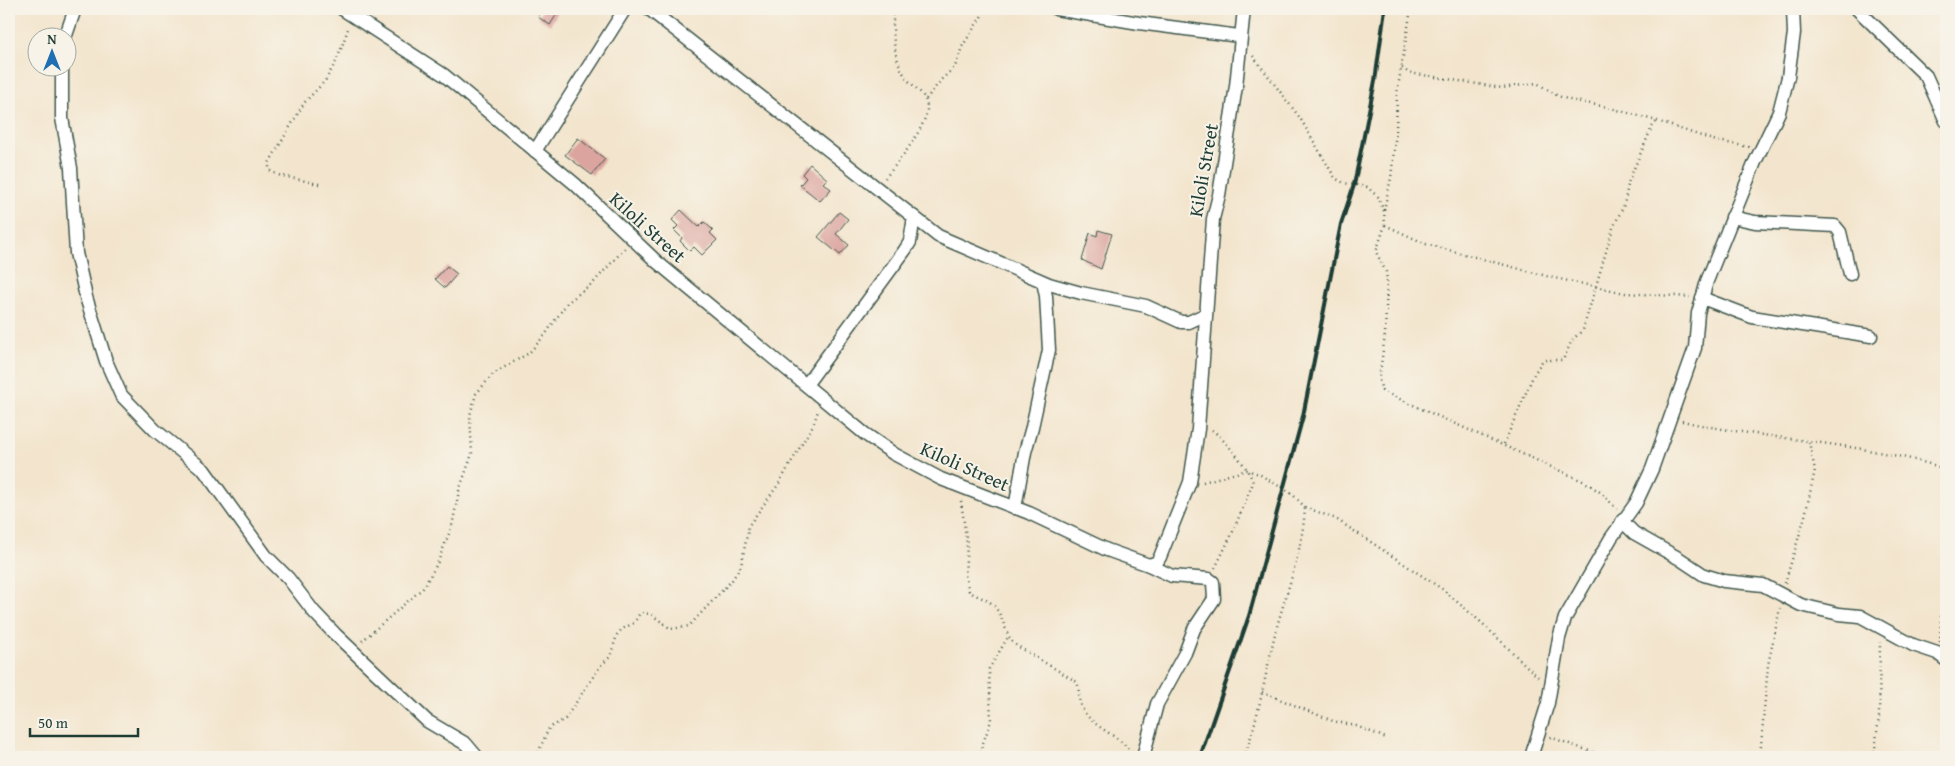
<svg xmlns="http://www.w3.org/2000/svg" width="1955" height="766" viewBox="0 0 1955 766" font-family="'Gentium Book Plus',serif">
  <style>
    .building { fill: #dba49f }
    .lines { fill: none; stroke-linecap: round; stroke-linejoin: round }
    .street-casing { stroke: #3f564b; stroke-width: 15 }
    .path { stroke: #3f564b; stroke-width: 2.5; stroke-dasharray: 1 4; stroke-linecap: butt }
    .street { stroke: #fff; stroke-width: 12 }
    .rail { stroke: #1f3d34; stroke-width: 4 }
    .labels { text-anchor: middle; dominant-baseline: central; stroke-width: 4; stroke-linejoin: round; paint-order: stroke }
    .street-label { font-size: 19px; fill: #1f3d34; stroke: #f7f3e8 }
  </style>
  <rect width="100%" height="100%" fill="#f7f3e8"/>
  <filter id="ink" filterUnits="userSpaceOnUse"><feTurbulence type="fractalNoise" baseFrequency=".02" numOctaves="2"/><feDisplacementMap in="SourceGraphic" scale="10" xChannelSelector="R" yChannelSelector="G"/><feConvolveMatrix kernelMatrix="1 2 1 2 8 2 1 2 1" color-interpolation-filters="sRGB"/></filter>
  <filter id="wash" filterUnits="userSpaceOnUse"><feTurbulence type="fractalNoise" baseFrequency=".0096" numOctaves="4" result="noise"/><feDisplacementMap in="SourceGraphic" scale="20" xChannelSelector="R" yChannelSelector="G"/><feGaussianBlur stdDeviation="1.12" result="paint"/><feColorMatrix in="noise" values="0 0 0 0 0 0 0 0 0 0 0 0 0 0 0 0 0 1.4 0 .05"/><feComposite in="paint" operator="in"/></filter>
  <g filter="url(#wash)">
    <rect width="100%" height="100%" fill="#f3e5cd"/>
    <g id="blocks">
      <!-- building -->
      <g class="building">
        <path d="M543 9H560L550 25 538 17Z"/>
        <path d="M578 138 605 159 592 175 565 155Z"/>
        <path d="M810 164 827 179 823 183 831 189 820 201 800 185 806 178 802 174Z"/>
        <path d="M681 210 699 227 704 222 713 230 710 233 717 240 702 255 694 247 690 251 680 241 682 238 674 230 678 226 672 220Z"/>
        <path d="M839 212 848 219 836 234 849 245 840 255 818 237Z"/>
        <path d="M1098 230 1112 234 1101 269 1082 260 1090 233 1097 236Z"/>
        <path d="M447 266 457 274 445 288 435 279Z"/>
      </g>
    </g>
  </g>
  <g filter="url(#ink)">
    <use href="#blocks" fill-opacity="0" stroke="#3f564b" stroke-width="1"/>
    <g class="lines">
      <defs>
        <g id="street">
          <path d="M342 9 444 75 575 184 657 262 865 434 894 454 941 479 1029 513 1107 550 1149 565 1157 562 1160 557 1190 482 1198 429 1213 219 1219 195 1236 86 1244 9"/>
          <path d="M649 9 938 236 1049 284 1081 293 1146 306 1181 322H1189L1204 315"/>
          <path d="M1056 9 1139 23 1239 36"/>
          <path d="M1857 9 1926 76 1946 121"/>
          <path d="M65 38 75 9"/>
          <path d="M62 68V118L71 168 76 253 86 297 106 361 121 395 155 430 204 470 266 556 288 578 314 612 335 634 427 721 466 744 477 757"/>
          <path d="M535 151 625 9"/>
          <path d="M1732 217 1755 222 1835 226 1840 232 1850 274"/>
          <path d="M1702 298 1752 317 1871 336"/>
          <path d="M806 385 905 250 910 242 914 217"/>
          <path d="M1015 508 1025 452 1032 427 1049 350 1046 296 1043 282"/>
          <path d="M1622 521 1634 533 1680 559 1704 575 1724 581 1763 585 1801 605 1839 614 1860 616 1913 645 1937 653 1946 660"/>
          <path d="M1143 757 1157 704 1185 653 1194 629 1214 599 1213 582 1209 579 1172 576 1149 565"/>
          <path d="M1531 757 1548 703 1559 638 1565 618 1611 538 1636 503 1652 469 1695 348 1698 313 1707 281 1755 162 1779 112 1788 77 1794 33 1793 9"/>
        </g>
      </defs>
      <!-- street casing -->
      <use href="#street" class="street-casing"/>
      <!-- path -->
      <g class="path">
        <path d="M1253 56 1300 118 1335 178 1344 183 1367 187 1378 197 1384 211 1385 225 1376 252 1386 272 1387 281 1385 335 1379 380 1382 391 1585 482 1600 492 1617 509"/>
        <path d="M1402 68 1409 73 1423 75 1502 88 1537 83 1558 96 1570 100 1607 107 1657 121 1713 140 1749 147"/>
        <path d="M926 99 942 79 955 67 962 47 986 9"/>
        <path d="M885 178C897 164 929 124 927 106 926 93 911 86 905 76 892 55 893 32 893 9"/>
        <path d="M319 184 278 175 269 170V163L304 103 325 81 337 60 348 29"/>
        <path d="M1384 210 1391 178 1396 132 1397 93 1411 9"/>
        <path d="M1385 225 1426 244 1550 277 1625 293 1690 297"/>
        <path d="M1682 421C1770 441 1860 441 1946 469"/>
        <path d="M1212 430C1223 438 1251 470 1253 483L1232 534 1215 568"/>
        <path d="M1504 444 1534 374 1543 360H1563L1572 340 1583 330 1613 228 1624 205 1629 180 1652 127 1657 121"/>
        <path d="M1203 482 1247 470 1259 474 1292 494 1305 507 1336 519 1442 589 1482 623 1538 677"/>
        <path d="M961 501 967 544 965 575 969 591C976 597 987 598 993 605 1004 616 1004 632 1014 644L1077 682C1080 690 1078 698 1081 706 1091 728 1117 733 1131 752"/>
        <path d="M1785 583 1805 516 1815 470 1809 442"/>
        <path d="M362 641 423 588 437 564 452 526 459 491 472 454 470 415 476 394 493 374 529 353 545 335 567 303 594 282 625 248"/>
        <path d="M1940 642 1942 593 1946 585"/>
        <path d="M1262 692 1333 721 1356 726 1386 738"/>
        <path d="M1550 737 1606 757"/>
        <path d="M536 757 549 728 565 719 601 665 610 657 617 635 622 629 634 623 640 613 651 614 671 629 689 626 732 580 741 566 749 525 778 485 813 425 818 411"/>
        <path d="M978 757 991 721 989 669 1008 637"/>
        <path d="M1244 757C1259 717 1265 675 1275 634 1286 592 1303 551 1305 507"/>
        <path d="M1760 757 1768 665 1780 608"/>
        <path d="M1874 757 1879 717 1880 642"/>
      </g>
      <!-- street -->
      <use href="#street" class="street"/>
      <!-- rail -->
      <path class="rail" d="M1200 757 1249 616 1303 416 1341 224 1354 185 1375 81 1385 9"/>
    </g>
  </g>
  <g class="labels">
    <!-- street labels -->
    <g class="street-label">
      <text transform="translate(1203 170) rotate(-80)">Kiloli Street</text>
      <text transform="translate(648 227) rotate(42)">Kiloli Street</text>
      <text transform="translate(965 466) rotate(24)">Kiloli Street</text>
    </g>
  </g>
  <!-- margin -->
  <rect width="1955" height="766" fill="none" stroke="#f7f3e8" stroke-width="30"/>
  <!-- north arrow -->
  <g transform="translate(52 52)"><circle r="24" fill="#f7f3e8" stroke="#a1aaa0"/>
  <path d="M0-4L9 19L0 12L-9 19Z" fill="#1f6fb2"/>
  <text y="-8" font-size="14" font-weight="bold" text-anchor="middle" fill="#1f3d34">N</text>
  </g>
  <!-- scale -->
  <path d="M30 728v8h108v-8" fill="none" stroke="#1f3d34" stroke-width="2.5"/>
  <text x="38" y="728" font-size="15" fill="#1f3d34" stroke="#f7f3e8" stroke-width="4" paint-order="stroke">50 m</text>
</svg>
